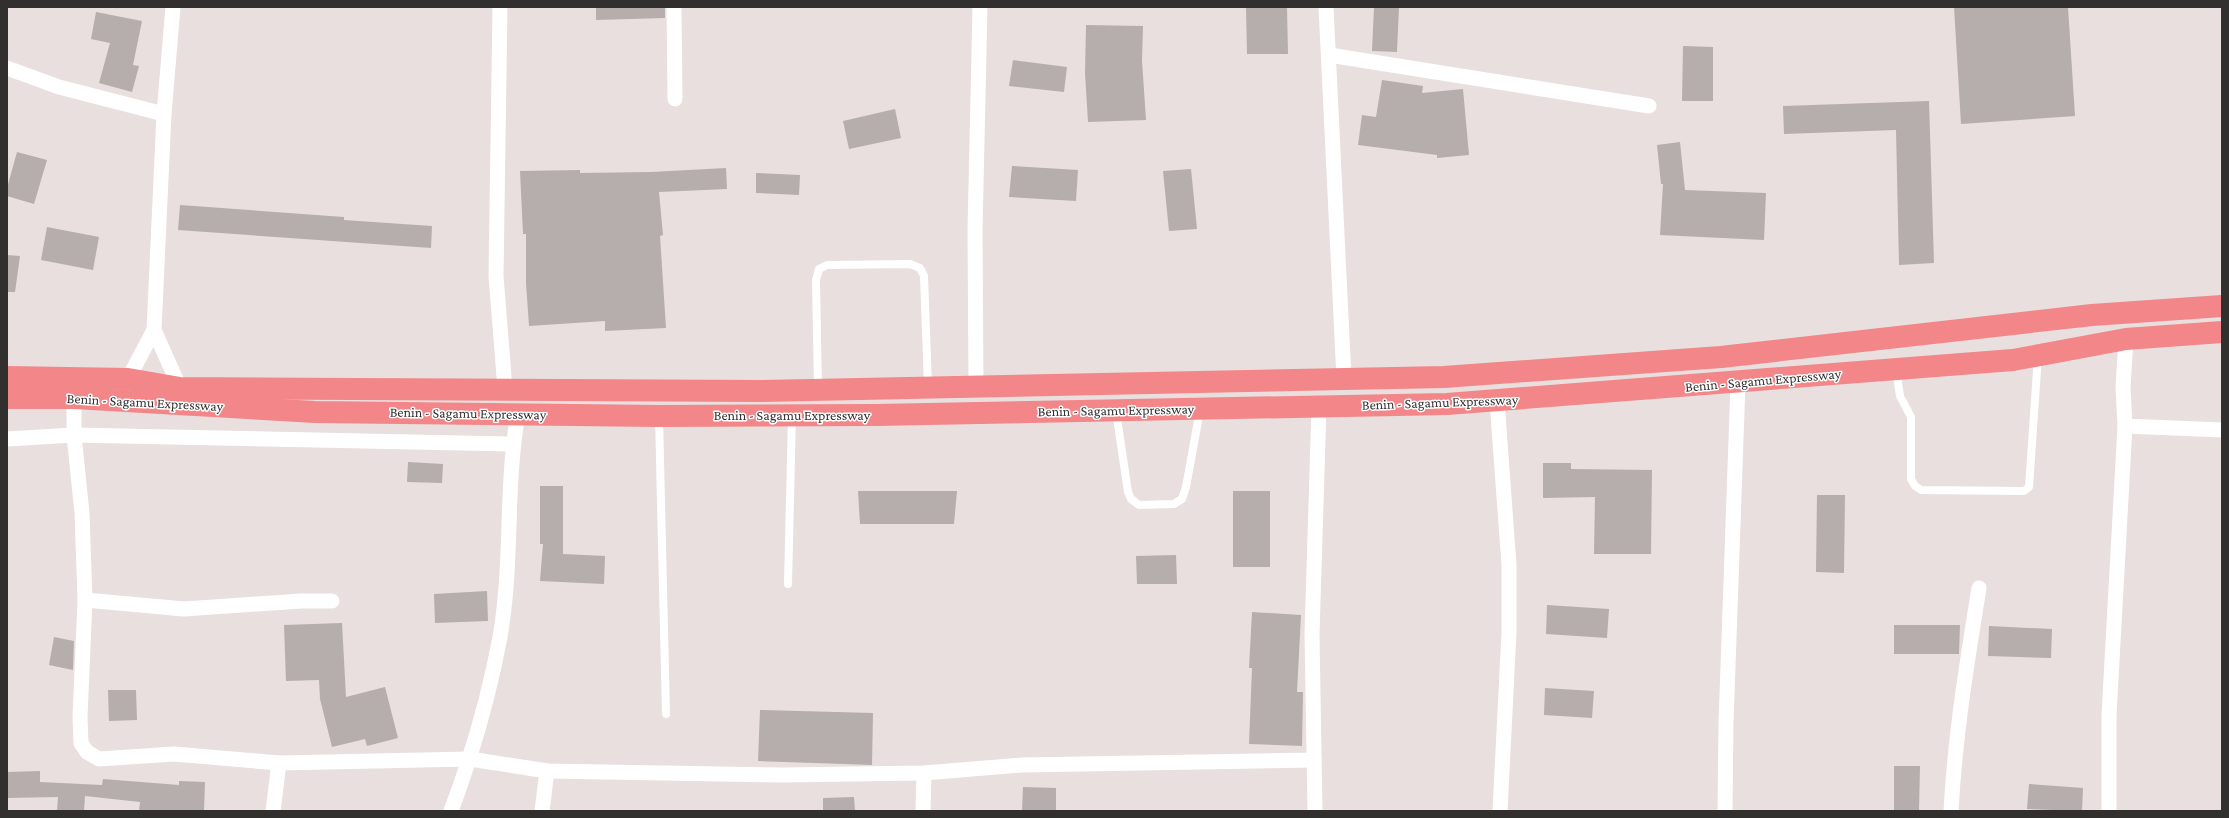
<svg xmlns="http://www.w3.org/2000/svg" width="2229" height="818" viewBox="0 0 2229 818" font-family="'Crimson Pro',serif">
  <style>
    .building { fill: #b6adad }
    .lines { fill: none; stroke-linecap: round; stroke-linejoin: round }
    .service { stroke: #fff; stroke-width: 8 }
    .minor { stroke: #fff; stroke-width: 15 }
    .trunk { stroke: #f28688; stroke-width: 22 }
    .labels { text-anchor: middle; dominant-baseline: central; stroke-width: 3; stroke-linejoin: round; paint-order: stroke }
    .street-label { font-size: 14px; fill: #322f2f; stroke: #fff }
  </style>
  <rect width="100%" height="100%" fill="#e8dfde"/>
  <!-- building -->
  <g class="building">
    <path d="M596 7H665V18L596 20Z"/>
    <path d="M1246 7H1287L1288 54H1247Z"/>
    <path d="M1374 7H1399L1397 52 1372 51Z"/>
    <path d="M1954 7H2068L2075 116 1961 124Z"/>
    <path d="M96 12 142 21 133 65 139 66 132 92 99 83 110 43 91 39Z"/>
    <path d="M1086 25 1143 26 1142 61 1146 120 1088 122 1085 73Z"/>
    <path d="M1683 46 1713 47V101H1682Z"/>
    <path d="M1013 60 1067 67 1064 92 1009 86Z"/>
    <path d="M1382 80 1423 86 1422 93 1463 89 1469 155 1437 158V155L1358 145 1362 115 1376 117Z"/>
    <path d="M1929 101 1934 263 1899 265 1896 130 1784 134 1783 106Z"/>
    <path d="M895 109 901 138 849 149 843 121Z"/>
    <path d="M1680 142 1685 190 1766 193 1764 240 1660 235 1663 184H1661L1657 145Z"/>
    <path d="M17 152 47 160 34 204 7 196V188Z"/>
    <path d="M1012 166 1078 170 1076 201 1009 197Z"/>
    <path d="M726 168 727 189 659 192 663 235 660 236 666 328 605 331V321L529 326 526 283V234H523L520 171 580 170V173L651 172Z"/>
    <path d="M1191 169 1197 229 1169 231 1163 171Z"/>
    <path d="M756 173 800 175 799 195 756 193Z"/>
    <path d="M180 205 344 217V220L432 226 431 248 178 230Z"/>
    <path d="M47 227 99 237 93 270 41 260Z"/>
    <path d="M7 255 20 256 15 292H7Z"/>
    <path d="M408 462 443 464 442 483 407 482Z"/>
    <path d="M1543 463H1571V469L1652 470 1651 554H1594L1595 497 1543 498Z"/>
    <path d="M540 486H563V554L605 556 604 584 540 581 543 544H540Z"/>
    <path d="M858 491H957L954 524H860Z"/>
    <rect x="1233" y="491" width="37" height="76"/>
    <path d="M1817 495H1845L1844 573 1816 572Z"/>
    <path d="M1176 555 1177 584H1137L1136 556Z"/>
    <path d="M487 591 488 621 435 623 434 594Z"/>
    <path d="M1547 605 1609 609 1607 638 1546 634Z"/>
    <path d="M1252 612 1301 615 1297 692H1303L1302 746 1249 744 1252 668H1249Z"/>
    <path d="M342 623 346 697 385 687 398 738 367 746 365 739 332 747 320 699 319 680 286 681 284 625Z"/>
    <path d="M1894 625H1960L1959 654H1894Z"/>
    <path d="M1989 626 2052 629 2051 658 1988 656Z"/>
    <path d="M54 637 74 641 73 670 49 665Z"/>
    <path d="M1545 688 1594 691 1592 718 1544 715Z"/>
    <path d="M108 690H136L137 720 109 721Z"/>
    <path d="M760 710 873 713 872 765 758 761Z"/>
    <path d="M1894 766H1920L1919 811H1894Z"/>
    <path d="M40 771V782L102 785 103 779 179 785V781L205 782 204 811H139L140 802 85 796 84 811H57L58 797 7 798V772Z"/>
    <path d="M2029 784 2083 788 2082 811 2027 809Z"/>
    <path d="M1023 787 1056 788V811H1022Z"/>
    <path d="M854 797 855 811H823V798Z"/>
  </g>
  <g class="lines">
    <!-- service -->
    <g class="service">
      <path d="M1896 370 1900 396 1911 417V479L1915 486 1921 490 2024 491 2029 487 2038 356"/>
      <path d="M818 389 816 280 819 269 827 265 910 264 920 268 924 276 928 387"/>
      <path d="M1116 411 1128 492 1131 499 1139 505 1174 504 1182 499 1186 487 1200 410"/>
      <path d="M659 417 666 714"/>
      <path d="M788 584 792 415"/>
    </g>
    <!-- minor -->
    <g class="minor">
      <path d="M500 7 496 276 505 389"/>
      <path d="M674 7 675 99"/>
      <path d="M1326 7 1344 379"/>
      <path d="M1329 55 1649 106"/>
      <path d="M7 68 59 87 164 114"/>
      <path d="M154 330 180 388"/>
      <path d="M2126 339 2123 387 2125 426 2222 430"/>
      <path d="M128 379 154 330 164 114 173 7"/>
      <path d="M976 386 975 230 980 7"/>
      <path d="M74 398V435L82 513 85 600 80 717 81 743 87 752 99 759 174 754 279 763 470 759 547 771 783 775 924 773 1022 765 1314 760"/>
      <path d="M1497 401 1509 565V632L1500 811"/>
      <path d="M7 439 74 435 513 444"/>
      <path d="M85 600 184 609 301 601H332"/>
      <path d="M273 811 279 763"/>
      <path d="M451 811C472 755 489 696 500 637 513 563 505 487 518 414"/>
      <path d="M542 811 547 771"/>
      <path d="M923 811 924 773"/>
      <path d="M1315 811 1312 634 1319 407"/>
      <path d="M1725 811 1726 723 1738 383"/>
      <path d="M1951 811C1955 736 1967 662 1979 588"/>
      <path d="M2109 811V715L2125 426"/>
    </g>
    <!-- trunk -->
    <g class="trunk">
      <path d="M7 377 128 379 180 388 760 391 1444 377 1721 357 2092 315 2222 306"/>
      <path d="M7 398H74L315 412 659 416 876 415 1447 404 2013 360 2126 339 2222 332"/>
    </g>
  </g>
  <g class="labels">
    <!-- street labels -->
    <g class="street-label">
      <text transform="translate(1763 380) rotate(-5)">Benin - Sagamu Expressway</text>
      <text transform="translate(145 402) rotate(3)">Benin - Sagamu Expressway</text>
      <text transform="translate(1440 402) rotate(-2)">Benin - Sagamu Expressway</text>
      <text transform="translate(1116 410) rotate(-1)">Benin - Sagamu Expressway</text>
      <text transform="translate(468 413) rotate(1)">Benin - Sagamu Expressway</text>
      <text x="792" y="415">Benin - Sagamu Expressway</text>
    </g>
  </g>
  <!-- border -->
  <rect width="2229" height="818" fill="none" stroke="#322f2f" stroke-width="16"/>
</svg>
